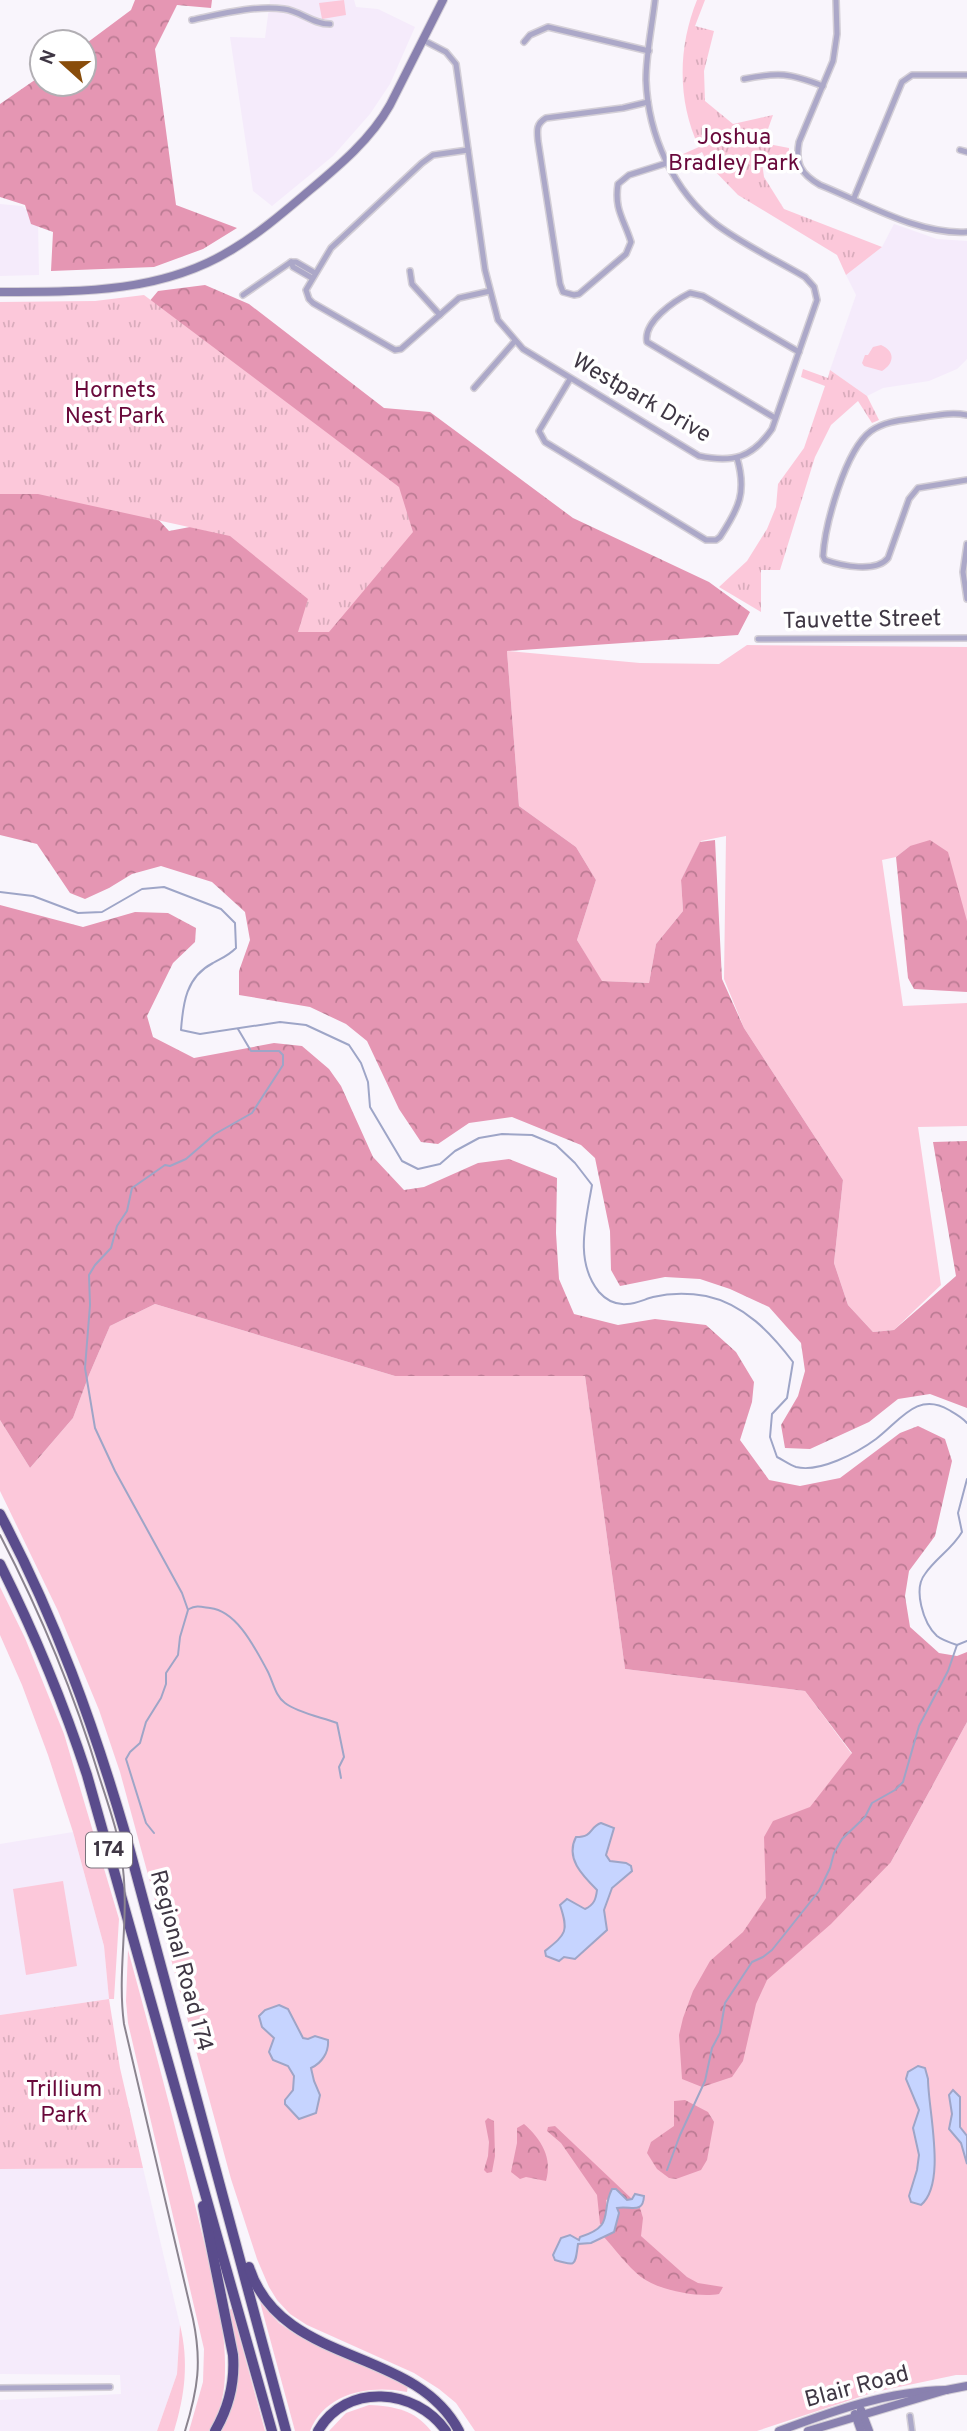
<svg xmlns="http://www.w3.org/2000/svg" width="967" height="2431" viewBox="0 0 967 2431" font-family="Overpass,sans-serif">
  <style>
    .built { fill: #f5ebfb }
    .green { fill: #fcc8da }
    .forest { fill: url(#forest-crowns) }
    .park { fill: url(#park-tufts) }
    .water { fill: #c6d4ff; stroke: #9ea5c7; stroke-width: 2 }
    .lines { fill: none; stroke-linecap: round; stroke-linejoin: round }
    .stream { stroke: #9ea5c7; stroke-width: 2 }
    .street-casing { stroke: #d4cfd7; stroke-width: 8 }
    .secondary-casing { stroke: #d4cfd7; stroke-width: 10 }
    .highway-casing { stroke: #d4cfd7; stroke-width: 12 }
    .street { stroke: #aca8c8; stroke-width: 5 }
    .secondary { stroke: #8981af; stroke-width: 8 }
    .highway { stroke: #5a4c8c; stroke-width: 10 }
    .tram { stroke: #8b848f; stroke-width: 2 }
    .labels { text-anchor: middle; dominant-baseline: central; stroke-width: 7; stroke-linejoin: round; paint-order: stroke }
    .shield { fill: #fff; stroke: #79737c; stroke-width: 2 }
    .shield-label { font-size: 21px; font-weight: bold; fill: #3f3744 }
    .park-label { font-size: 23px; fill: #69093b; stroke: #fff }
    .street-label { font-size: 23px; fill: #3f3744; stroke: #fff }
  </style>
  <defs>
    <pattern id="forest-crowns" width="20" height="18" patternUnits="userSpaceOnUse" patternTransform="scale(1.75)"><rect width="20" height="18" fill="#e596b3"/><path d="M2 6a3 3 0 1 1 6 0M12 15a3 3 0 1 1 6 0" fill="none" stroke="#bb7b93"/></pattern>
    <pattern id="park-tufts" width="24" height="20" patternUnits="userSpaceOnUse" patternTransform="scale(1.75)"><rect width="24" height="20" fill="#fcc8da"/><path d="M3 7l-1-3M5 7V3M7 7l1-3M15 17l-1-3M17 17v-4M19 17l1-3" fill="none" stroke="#d9acbc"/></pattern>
  </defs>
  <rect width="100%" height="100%" fill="#f9f5fc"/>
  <!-- built -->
  <g class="built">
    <path d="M270 0H354L356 7 378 9 415 27 390 84 370 114 333 156 272 206 253 191 230 37 265 38Z"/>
    <path d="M0 204 22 206 38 220 39 275 0 276Z"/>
    <path d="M894 224 937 239 967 241V359L957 369 929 381 883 388 867 396 830 370 856 295 846 275 882 247Z"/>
    <path d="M73 1832 104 1946 109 1999 0 2015V1844Z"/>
    <path d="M143 2168 180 2325 177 2374 157 2431H0V2400L121 2394 120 2375 0 2374V2169Z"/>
  </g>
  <!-- green -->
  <g class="green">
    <path d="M344 0 346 15 322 19 319 3Z"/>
    <path d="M881 345C895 351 895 363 882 371L864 366 862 363 865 355H868L873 347Z"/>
    <path d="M747 645 967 647V921L910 846 896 857 882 860 903 1006 967 1003V1126L918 1127 941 1285 894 1330 873 1332 848 1305 834 1263 843 1180 744 1028 724 979 726 836 701 841 681 880 683 911 656 944 649 983 601 981 577 940 596 880 576 847 519 806 507 651 640 663 719 664Z"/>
    <path d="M155 1304 395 1376H585L625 1669 805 1691 863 1769 891 1862 967 1722V2375H956L875 2392 757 2431H475L456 2403 439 2389 414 2373 307 2325 290 2314 277 2300 269 2287 257 2259 231 2179 120 1772 99 1710 58 1611 0 1491V1420L30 1468 73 1418 89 1375 110 1326Z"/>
    <path d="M0 1587 25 1638 64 1734 119 1919 114 1999H109L104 1946 73 1832 48 1755 22 1685 0 1635Z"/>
    <path d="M63 1881 77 1966 26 1975 13 1889Z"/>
    <path d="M128 1950C152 2038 175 2125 197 2213 209 2264 226 2318 225 2370 225 2392 221 2412 209 2431H189L203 2382 204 2349 128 2023 126 2001Z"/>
    <path d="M260 2302 279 2323 295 2334 408 2385 407 2392C370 2385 326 2392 310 2431H295Z"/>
    <path d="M232 2309 265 2431H219L236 2391 238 2375 228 2310Z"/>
    <path d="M180 2325C189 2362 185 2395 174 2431H157L177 2374Z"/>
    <path d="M369 2405C394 2406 415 2410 431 2431H329L346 2413Z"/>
  </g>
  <!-- forest -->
  <g class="forest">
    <path d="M135 0H212L211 8 177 5 155 49 176 205 237 228 203 249 154 267 51 271 53 232 31 224 25 205 0 197V104L42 75V84H84V45L131 10Z"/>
    <path d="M205 285 249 304 384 408 430 412 573 518 709 582 750 612 738 635 507 651 519 806 576 847 596 880 577 940 602 981 649 983 656 944 683 911 681 880 700 842 715 840 722 979 744 1028 843 1180 834 1263 848 1305 873 1332 894 1330 956 1276 933 1142 967 1141V1408L930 1394 898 1399 869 1422 810 1449 785 1448 781 1425 798 1396 805 1371 801 1343 769 1307 730 1289 700 1279 665 1277 620 1286 611 1270 610 1231 595 1158 581 1145 512 1117 469 1123 438 1144 421 1142 399 1109 367 1041 346 1024 310 1007 239 995V971L250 940 245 912 212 882 161 866 132 874 109 888 85 899 70 893 37 844 0 835V491L126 485 169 531 211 523 143 309 158 291Z"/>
    <path d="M930 840 948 852 967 921V992L914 989 908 978 896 857 910 846Z"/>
    <path d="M0 905 83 927 135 912 168 913 196 928 195 942 173 963 147 1016 153 1037 194 1058 274 1043 302 1046 329 1069 341 1086 373 1157 404 1190 424 1187 478 1163 509 1159 557 1178 556 1233 559 1279 574 1314 618 1325 655 1319 706 1325 736 1352 754 1382 752 1402 740 1440 769 1480 800 1486 840 1478 900 1433 918 1426 945 1439 952 1461 935 1536 909 1571 905 1596 910 1627 939 1653 957 1656 967 1652V1722L891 1862 831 1924 767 1980 756 2004 743 2061 732 2077 702 2087 682 2079 679 2035 683 2018 693 1991 710 1961 743 1932 766 1898 764 1837 773 1821 810 1807 852 1753 805 1691 625 1669 585 1376H395L155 1304 110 1326 89 1375 73 1418 30 1468 0 1420Z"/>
    <path d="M685 2100 708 2112 714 2122 707 2160 701 2170 676 2179 669 2178 657 2169 647 2153 651 2142 674 2126V2101Z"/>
    <path d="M488 2118 494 2121 495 2156 492 2172 487 2173 484 2170 488 2156 489 2142 485 2121Z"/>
    <path d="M524 2124C541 2139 553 2158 546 2181L526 2177 520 2179 511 2172 517 2143V2128Z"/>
    <path d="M555 2126 632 2199 627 2200 619 2195 606 2200 607 2216 602 2224H600L597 2195 561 2143 547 2131 548 2127Z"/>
    <path d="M624 2206 633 2209 640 2208 643 2218 641 2236 687 2277 698 2283 723 2287 719 2294C698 2298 658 2290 641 2277 627 2266 615 2249 603 2236L614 2232 619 2213 617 2208Z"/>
  </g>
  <!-- park -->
  <g class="park">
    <path d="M697 0H705L695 26 714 31 704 71 705 101 733 124 773 115 763 143 789 148V155H761L764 177 784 209 882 247 846 275 837 255 738 195 708 164 702 152 678 165 674 158 699 147C677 101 678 47 697 0Z"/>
    <path d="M144 295 399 487 413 532 329 632H298L308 599 230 536 38 494H0V302L95 301Z"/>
    <path d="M803 369 828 378 830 370 867 396 879 420 872 423 858 401 831 425 815 457 780 570H761V612L719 587 747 561 767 529 776 507 778 484 804 448 825 386 801 377Z"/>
    <path d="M109 1999 120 2068 143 2168 0 2169V2015Z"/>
  </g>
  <!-- water -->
  <g class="water">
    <path d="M601 1823 614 1828 606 1855 610 1861 626 1863 631 1866 632 1871 612 1888 604 1910 607 1930 575 1959 564 1957 559 1961 546 1956 545 1951C566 1934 569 1932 560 1905L567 1899 585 1909C594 1905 596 1899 597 1890 582 1875 565 1858 576 1837 594 1837 589 1827 601 1823Z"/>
    <path d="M279 2005 288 2009 303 2038 308 2039 315 2036 328 2040C329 2052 322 2063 311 2068L314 2081 320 2095 316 2113 299 2119 285 2104V2100L293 2090 294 2076 288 2066 273 2060 269 2052 274 2038 262 2027 259 2016 265 2010Z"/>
    <path d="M918 2066 925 2068 928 2079C928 2110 947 2183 921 2205L911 2202 909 2196 917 2170 919 2155 913 2128 919 2110 906 2079 908 2072Z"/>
    <path d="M953 2090 960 2097V2127L967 2136V2164L961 2143 949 2129 952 2114 949 2095Z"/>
    <path d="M612 2189H616L627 2200 632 2199 635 2194 644 2196C643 2215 630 2205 617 2208L619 2213 614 2232 591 2243 578 2244C575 2265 577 2267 555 2260L553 2255 561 2238 570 2235 579 2240 580 2237C616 2226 600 2212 612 2189Z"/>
  </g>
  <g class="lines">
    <!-- stream -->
    <g class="stream">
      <path d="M0 892 33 896 78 913 102 912 142 889 164 887 221 909 235 923 236 948C228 956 222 958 213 963 186 977 183 1003 181 1030L200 1034 280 1022 306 1025 349 1045 361 1063 368 1082 370 1107 402 1161 418 1169 440 1164 455 1151 479 1138 502 1134 532 1135 556 1145 575 1163 592 1185C586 1221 574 1261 599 1292 606 1300 616 1305 627 1304 636 1304 645 1299 653 1297 670 1293 689 1293 706 1296 744 1304 771 1333 793 1362L787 1398 772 1414 770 1437 777 1457C783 1460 790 1465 796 1467 819 1473 857 1453 876 1439 900 1421 917 1391 949 1410 956 1414 962 1417 967 1423"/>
      <path d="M967 1479 958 1513 962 1532C952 1549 936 1558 925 1574 913 1589 923 1623 937 1636 942 1640 951 1643 957 1645L967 1641"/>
      <path d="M189 1609C196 1605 202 1607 210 1608 237 1611 255 1648 267 1670 273 1681 275 1696 285 1703 298 1713 321 1717 337 1723L344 1757 339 1767 341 1778"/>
      <path d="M154 1833 146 1823 126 1759 130 1752 140 1743 146 1722 161 1698 166 1684V1673L178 1655 180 1637 188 1610 182 1593 115 1471 95 1428 85 1368 90 1305 89 1275 95 1265 111 1248 117 1226 127 1211 132 1188 165 1165 170 1166 186 1159 215 1134 252 1113 283 1065V1055L279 1051H251L238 1029"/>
      <path d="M667 2170 680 2135 705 2081 712 2048 720 2033 725 2003 752 1962 763 1957 772 1950 819 1891 830 1868 834 1853 842 1839 865 1817 872 1803 895 1790 903 1782 919 1726 948 1671 957 1645"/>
    </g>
    <defs>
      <g id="street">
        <path d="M836 0 837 34 833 61 799 142C795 164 801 174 820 185 865 203 918 235 967 232"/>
        <path d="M192 20C221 14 255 5 284 9 301 11 312 24 330 24"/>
        <path d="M423 40 446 52 456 64 485 270 498 320 523 349 699 456C733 463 752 458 772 429L817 300 814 287 805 277C776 260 744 245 717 225 673 191 648 135 646 80 646 54 652 26 655 0"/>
        <path d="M524 42 530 35 548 27 649 51"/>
        <path d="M744 79C779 72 789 73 823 86"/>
        <path d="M648 102 623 108 546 118C536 124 537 130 538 141L560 284 563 292 574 295 579 294 626 254 631 242C624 219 614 210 618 184L629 175 667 163"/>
        <path d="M468 150 433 155 422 163 331 248 306 290 309 299 313 303 395 350 401 349 459 298 490 291"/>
        <path d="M960 150 967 152"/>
        <path d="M854 198 902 82 912 75H967"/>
        <path d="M410 271 412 284 440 315"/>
        <path d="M312 278 293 267 291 262H296L315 273"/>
        <path d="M243 295 291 262"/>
        <path d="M570 379 539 431 545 442 706 540H716L720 537C739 508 747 492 737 458"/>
        <path d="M474 388 515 341"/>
        <path d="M967 415C952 412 938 415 924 417 906 420 886 420 871 431 845 450 825 525 823 556L825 560C842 566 876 573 888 558L909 499 918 488 967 480"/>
        <path d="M775 418 647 342C643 322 674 301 690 293L703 296 799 352"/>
        <path d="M967 544 963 572 967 599"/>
        <path d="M758 639 967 638"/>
        <path d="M0 2388 110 2387"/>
        <path d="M910 2416 912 2431"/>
      </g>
      <g id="secondary">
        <path d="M0 292C80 292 163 293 233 249 261 232 285 211 310 190 340 165 371 139 390 105L443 0"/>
        <path d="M861 2410 869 2431"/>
        <path d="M855 2414 861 2431"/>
        <path d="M779 2431C833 2411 888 2391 946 2390"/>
        <path d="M808 2431 946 2390 967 2386"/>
      </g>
      <g id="highway">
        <path d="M0 1514C55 1618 93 1723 126 1836L286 2431"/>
        <path d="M0 1564C34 1632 63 1702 87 1775L272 2431"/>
        <path d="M203 2206 233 2355C235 2382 229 2407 215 2431"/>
        <path d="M249 2267C281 2367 414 2345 459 2431"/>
        <path d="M318 2431C346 2382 416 2388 446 2431"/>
      </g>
    </defs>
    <!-- street casing -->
    <use href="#street" class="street-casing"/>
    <!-- secondary casing -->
    <use href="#secondary" class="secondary-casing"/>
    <!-- highway casing -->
    <use href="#highway" class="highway-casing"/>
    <!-- street -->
    <use href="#street" class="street"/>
    <!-- secondary -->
    <use href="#secondary" class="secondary"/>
    <!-- highway -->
    <use href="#highway" class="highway"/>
    <!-- tram -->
    <path class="tram" d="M0 1535C40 1612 74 1693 99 1776 109 1807 120 1837 123 1869 129 1921 117 1972 124 2024L193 2319C202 2362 198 2389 185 2431"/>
  </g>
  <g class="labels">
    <!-- shield labels -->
    <rect class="shield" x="86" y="1832.5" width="46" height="35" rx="5"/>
    <g class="shield-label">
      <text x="109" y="1850">174</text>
    </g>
    <!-- park labels -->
    <g class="park-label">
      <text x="734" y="138">Joshua<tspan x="734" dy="26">Bradley Park</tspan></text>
      <text x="115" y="391">Hornets<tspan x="115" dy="26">Nest Park</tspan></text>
      <text x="64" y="2090">Trillium<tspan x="64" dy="26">Park</tspan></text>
    </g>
    <!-- street labels -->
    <g class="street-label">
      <text transform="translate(641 399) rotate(30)">Westpark Drive</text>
      <text transform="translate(862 621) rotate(-1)">Tauvette Street</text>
      <text transform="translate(180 1961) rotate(75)">Regional Road 174</text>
      <text transform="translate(857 2388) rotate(-15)">Blair Road</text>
    </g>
  </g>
  <!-- north arrow -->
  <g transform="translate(63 63) rotate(291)"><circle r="33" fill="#ffffff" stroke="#b2afb4" stroke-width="2"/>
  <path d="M0-5L12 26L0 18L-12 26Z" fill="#894d0b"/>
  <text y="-10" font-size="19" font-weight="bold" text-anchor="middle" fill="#3f3744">N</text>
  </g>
</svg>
